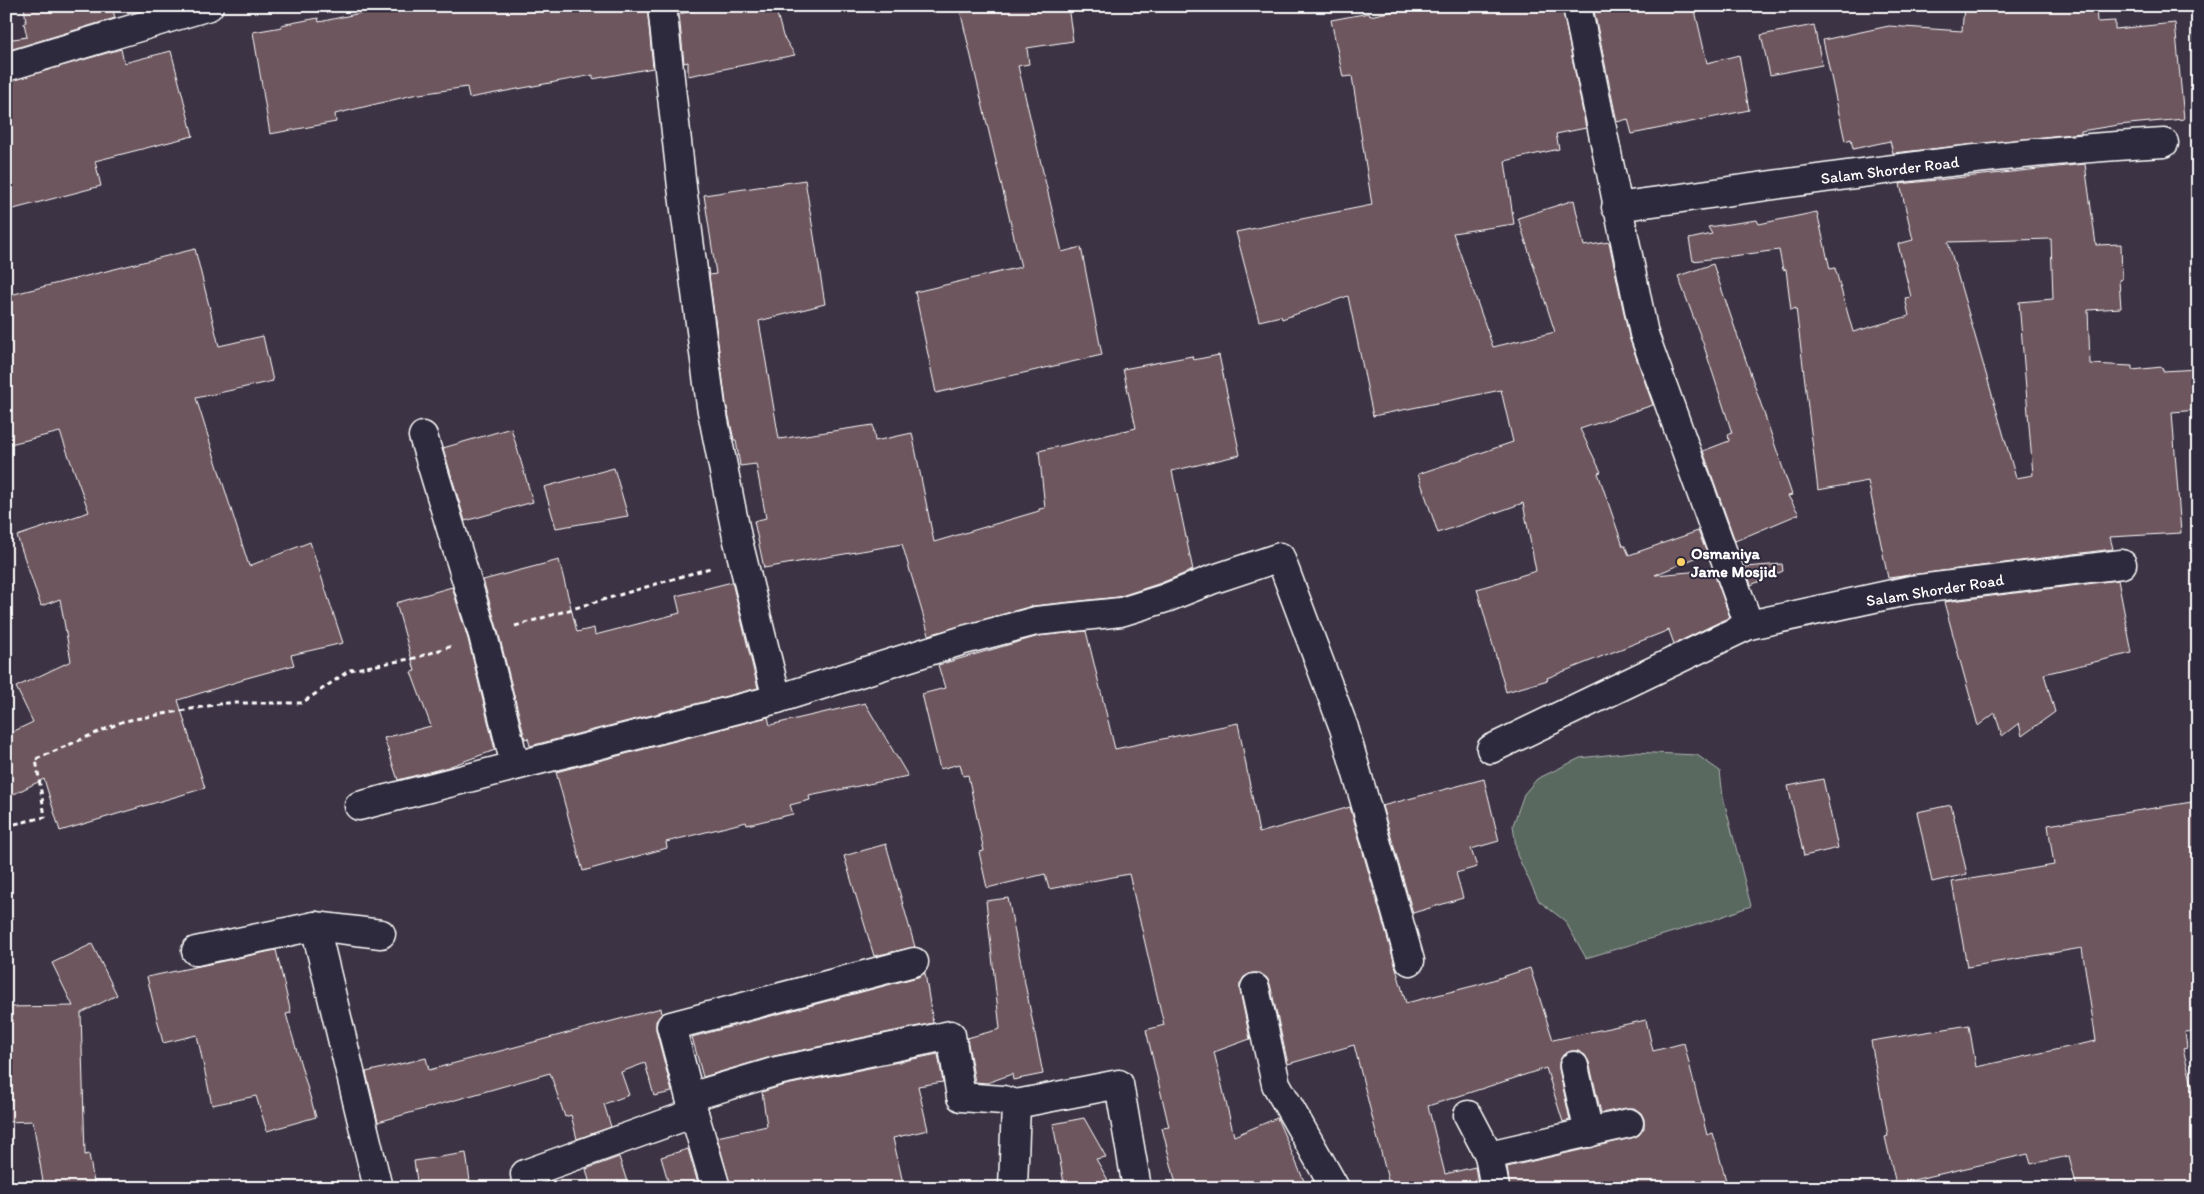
<svg xmlns="http://www.w3.org/2000/svg" width="2204" height="1194" viewBox="0 0 2204 1194" font-family="Itim,sans-serif">
  <style>
    .green { fill: #5a6960; stroke: #acb4b0 }
    .building { fill: #6e575f; stroke: #fff; fill-rule: evenodd }
    .lines { fill: none; stroke-linecap: round; stroke-linejoin: round }
    .street-casing { stroke: #fff; stroke-width: 31 }
    .path { stroke: #fff; stroke-width: 3; stroke-dasharray: 5 4; stroke-linecap: butt }
    .street { stroke: #2f2a3d; stroke-width: 28 }
    .poi-dot { fill: #ffd166; stroke: #2f2a3d; stroke-width: 2 }
    .labels { text-anchor: middle; dominant-baseline: central; stroke-width: 4; stroke-linejoin: round; paint-order: stroke }
    .street-label { font-size: 16px; fill: #fff; stroke: #2f2a3d }
    .poi-label { font-size: 16px; font-weight: bold; fill: #fff; stroke: #2f2a3d; text-anchor: start }
  </style>
  <rect width="100%" height="100%" fill="#3c3344"/>
  <filter id="ink" filterUnits="userSpaceOnUse"><feTurbulence type="fractalNoise" baseFrequency=".02" numOctaves="2"/><feDisplacementMap in="SourceGraphic" scale="10" xChannelSelector="R" yChannelSelector="G"/><feConvolveMatrix kernelMatrix="1 2 1 2 8 2 1 2 1" color-interpolation-filters="sRGB"/></filter>
  <g filter="url(#ink)">
    <!-- green -->
    <g class="green">
      <path d="M2192 6H2198V94Z"/>
      <path d="M1632 752 1697 755 1720 771 1723 797 1751 906 1710 921 1586 958 1565 921 1539 901 1517 855 1513 825 1524 794 1537 779 1580 758Z"/>
    </g>
    <!-- building -->
    <g class="building">
      <path d="M24 6H112L115 18 6 51V40L27 37 24 23 26 22Z"/>
      <path d="M393 6H647L653 68 593 79V75L469 98 467 87 413 95 335 114 336 122 270 134 253 32 282 27 281 25 318 18 319 22Z"/>
      <path d="M716 6H775L783 36 795 55 688 76V62L684 63 679 14Z"/>
      <path d="M959 6H1068L1073 41 1027 48 1029 64 1018 66 1062 252 1081 247 1102 355 936 393 915 292 1021 267Z"/>
      <path d="M1416 6H1562L1586 128 1556 134 1559 149 1505 161 1514 224 1453 233 1493 347 1555 332 1518 218 1574 200 1584 246 1609 242 1629 337 1653 405 1580 429 1601 472 1598 473 1623 546H1625L1629 555 1698 531 1707 553 1655 575 1713 570 1730 617 1674 644 1669 630 1547 678 1548 680 1506 692 1477 589 1536 571 1523 503 1438 533 1418 474 1513 442 1501 390 1373 416 1348 296 1282 319 1281 316 1259 321 1236 232 1372 205 1352 76 1343 77 1331 20 1369 13 1370 16Z"/>
      <path d="M1593 6H1694L1707 63 1739 55 1749 110 1632 134 1628 119 1617 122Z"/>
      <path d="M1964 6H2096L2097 22 2115 21V29L2175 23 2184 119 2118 125 2081 131V133L1893 153 1890 141 1853 149 1851 139 1845 141 1823 40 1889 26 1962 31Z"/>
      <path d="M1814 25 1822 65 1770 75 1761 35Z"/>
      <path d="M121 49 124 63 171 51 193 136 95 161 101 186 6 211V82Z"/>
      <path d="M2085 164 2096 245 2121 244 2122 279 2119 280 2121 308 2088 310 2090 364 2132 366V370L2162 367 2163 371 2198 369V410L2172 412 2181 533 2110 537 2113 549 1888 578 1868 481 1818 490 1796 308 1791 310 1786 269 1783 270 1779 250 1693 261 1689 239 1712 234 1708 227 1757 220 1759 224 1817 212 1830 269 1835 268 1853 332 1909 316 1905 298 1911 297 1898 244 1913 240 1900 184ZM2051 239 2053 299 2019 302 2033 475 2016 478 1948 242Z"/>
      <path d="M805 180 825 304 759 321 779 439 873 425 875 441 912 433 934 542 1039 511V509L1045 508 1039 451 1136 428 1123 369 1192 356 1193 360 1219 355 1240 455 1172 471 1193 570 1161 583 1118 597 1032 606 929 635 902 544 764 568 754 521 766 518 756 464 740 466 736 440H734L726 403 709 275 716 274 704 195Z"/>
      <path d="M195 249 219 346 263 336 273 381 196 398 249 566 310 542 343 643 291 655 294 665 243 679V680L178 700 205 788 60 831 44 779 6 798V735L33 722 16 687 71 661 60 599 41 606 17 536 89 512 60 432 6 445V296Z"/>
      <path d="M1713 264 1792 495 1788 496 1799 514 1735 541 1703 451 1729 441 1728 434 1732 433 1703 343 1678 276Z"/>
      <path d="M511 428 533 502 465 521 443 448Z"/>
      <path d="M614 468 628 516 556 528 544 487Z"/>
      <path d="M559 560 577 632 594 628 595 635 680 613 676 596 732 582 758 688 530 746 528 738 525 739 498 631 483 580Z"/>
      <path d="M1782 564 1783 571 1751 585 1745 567Z"/>
      <path d="M2118 580 2132 653 2044 674 2055 712 2022 736 2019 723 2002 736 1995 713 1978 726 1944 602Z"/>
      <path d="M452 587 468 639 495 750 448 767 398 780 384 738 431 726 411 672 415 671 396 603Z"/>
      <path d="M1086 631 1115 749 1238 723 1259 833 1350 807 1406 1003 1477 985 1530 968 1553 1040 1646 1020 1653 1051 1684 1043 1707 1135 1713 1133 1728 1188H1510L1507 1167 1632 1138 1639 1135 1644 1128V1119L1641 1113 1634 1108H1626L1601 1113 1589 1062 1585 1055 1578 1051H1571L1563 1055 1559 1062V1069L1570 1120 1563 1122 1546 1068 1428 1106 1445 1174 1475 1167 1479 1188H1390L1354 1045 1288 1064 1270 984 1267 978 1260 973H1252L1244 977 1240 984V991L1250 1039 1214 1052 1234 1136 1277 1118 1307 1188H1177L1162 1128 1169 1127 1146 1030 1164 1025 1129 874 1049 889 1045 874 987 888 979 852 984 851 968 775 963 776 960 764 940 769 922 694 945 688 938 665 1039 636Z"/>
      <path d="M865 703 908 776 809 796 810 800 790 805 793 814 747 825 746 822 666 842 667 848 583 871 556 772 768 717 770 725Z"/>
      <path d="M1484 779 1499 841 1471 849 1477 867 1456 873 1463 898 1413 913 1382 806Z"/>
      <path d="M1823 779 1838 848 1804 856 1788 786Z"/>
      <path d="M2198 801V1031L2185 1032 2187 1048 2183 1049 2198 1108V1188H2077L2069 1156 2031 1164 2028 1154 1896 1184 1885 1137 1888 1136 1871 1041 1969 1025 1976 1067 2096 1041 2082 948 1967 967 1952 882 2054 865 2048 825Z"/>
      <path d="M1951 805 1967 874 1932 882 1917 812Z"/>
      <path d="M886 844 915 947 874 956 844 856Z"/>
      <path d="M1008 898 1043 1074 1013 1080 1012 1074 987 1083 975 1082 967 1038 1000 1029 986 901Z"/>
      <path d="M92 944 117 995 81 1013 85 1155 89 1154 95 1188H44L33 1121 6 1122V1007L73 1006 52 963Z"/>
      <path d="M276 950 291 1013 286 1014 316 1117 267 1131 256 1096 212 1105 197 1035 163 1043 147 977Z"/>
      <path d="M925 973 933 1023 774 1056 703 1077 692 1037 918 977Z"/>
      <path d="M661 1008 662 1014 656 1021V1030L672 1092 654 1096 645 1063 621 1072 629 1095 604 1104 611 1127 577 1139 571 1115 565 1117 550 1073 378 1122 366 1072 426 1058 429 1070Z"/>
      <path d="M938 1054 943 1082 918 1086 928 1130 893 1138 904 1188H731L717 1137 767 1126 762 1092 781 1086Z"/>
      <path d="M1084 1118 1106 1157 1096 1159 1108 1180 1105 1181 1109 1188H1065L1053 1124Z"/>
      <path d="M688 1149 698 1183 683 1188H670L661 1157Z"/>
      <path d="M466 1153 471 1188H418L414 1161Z"/>
      <path d="M619 1157 629 1188H591L586 1169Z"/>
    </g>
    <g class="lines">
      <defs>
        <g id="street">
          <path d="M662 6 682 187 711 406 737 537 777 699"/>
          <path d="M1577 6 1644 334 1749 625"/>
          <path d="M6 67 209 6"/>
          <path d="M1616 207C1798 182 1980 153 2164 143"/>
          <path d="M423 436 483 635 515 765"/>
          <path d="M1491 749 1749 625 1911 590 2122 564"/>
          <path d="M359 806 777 699 964 640 1036 621 1121 612 1166 598 1211 580 1280 557 1344 728 1410 961"/>
          <path d="M315 926 381 934"/>
          <path d="M196 951 315 926 378 1188"/>
          <path d="M1255 988 1276 1084 1335 1188"/>
          <path d="M1574 1066 1589 1133"/>
          <path d="M690 1097 777 1071 951 1035 961 1097 1003 1100 1016 1104 1013 1188"/>
          <path d="M1016 1104 1119 1084 1137 1188"/>
          <path d="M694 1113 716 1188"/>
          <path d="M1468 1115 1489 1155"/>
          <path d="M527 1188 525 1174 694 1113 671 1026 914 962"/>
          <path d="M1495 1188 1489 1155 1629 1123"/>
        </g>
      </defs>
      <!-- street casing -->
      <use href="#street" class="street-casing"/>
      <!-- path -->
      <g class="path">
        <path d="M515 626 710 568"/>
        <path d="M6 826 45 817 36 759 124 721 225 703H302L350 670 415 658 452 646"/>
      </g>
      <!-- street -->
      <use href="#street" class="street"/>
    </g>
  </g>
  <!-- markers -->
  <circle class="poi-dot" cx="1681" cy="562" r="5"/>
  <g class="labels">
    <!-- street labels -->
    <g class="street-label">
      <text transform="translate(1890 170) rotate(-7)">Salam Shorder Road</text>
      <text transform="translate(1935 590) rotate(-9)">Salam Shorder Road</text>
    </g>
    <!-- poi labels -->
    <g class="poi-label">
      <text x="1691" y="553">Osmaniya<tspan x="1691" dy="18">Jame Mosjid</tspan></text>
    </g>
  </g>
  <!-- margin -->
  <rect width="2204" height="1194" fill="none" stroke="#2f2a3d" stroke-width="25"/>
  <rect x="12" y="12" width="2179" height="1169" fill="none" stroke="#fff" stroke-width="2" filter="url(#ink)"/>
</svg>
